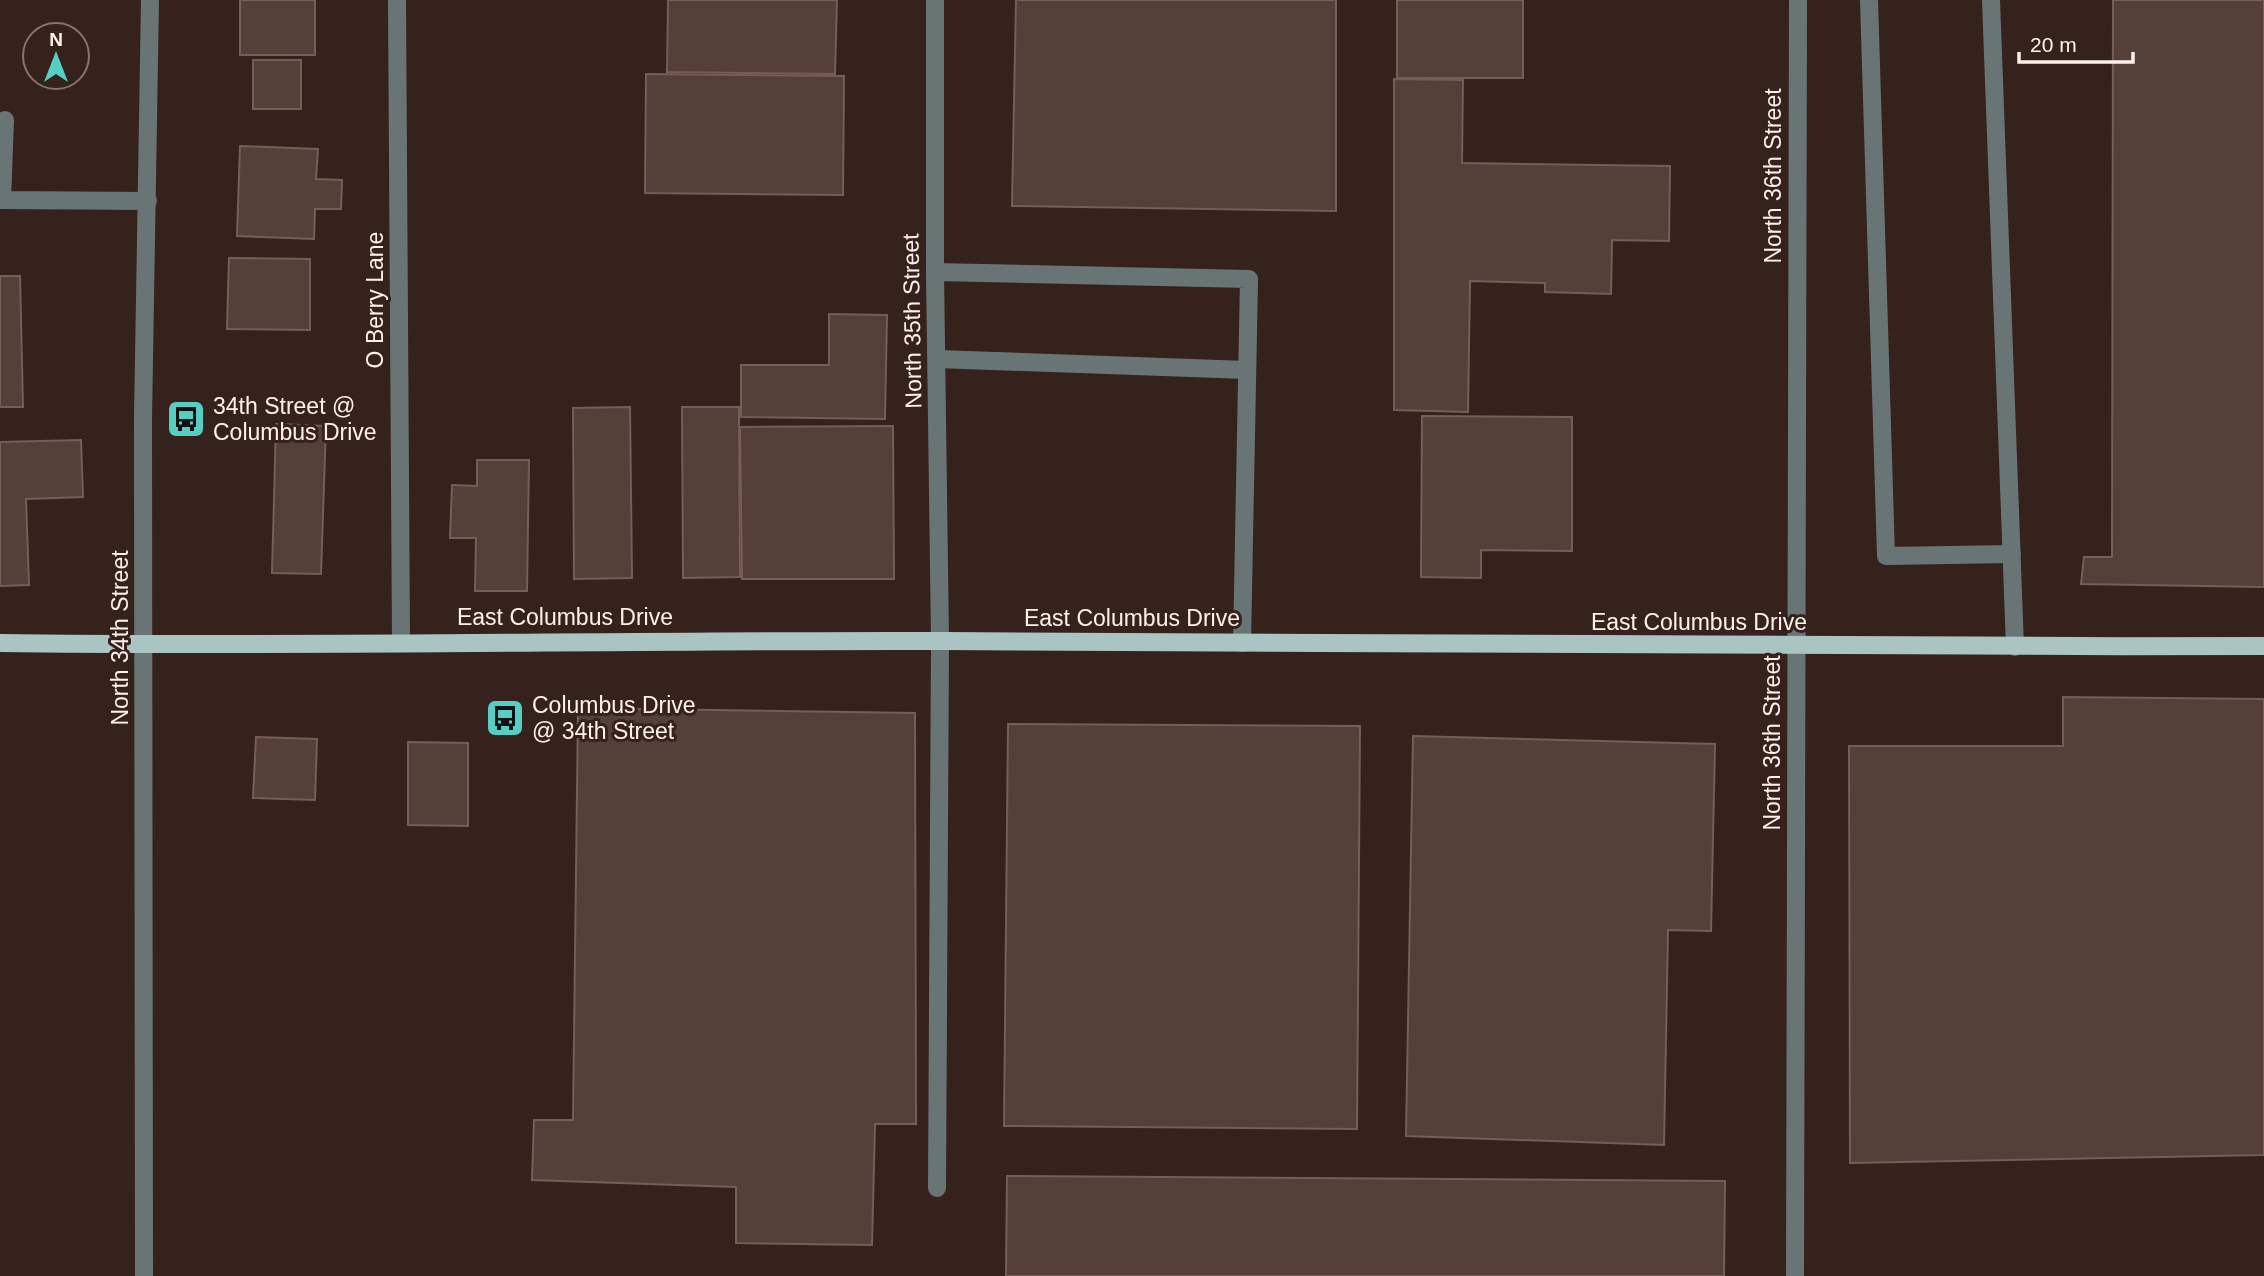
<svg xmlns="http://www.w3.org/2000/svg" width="2264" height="1276" viewBox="0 0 2264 1276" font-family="Arial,sans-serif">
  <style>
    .building { fill: #553f39; stroke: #765e58; stroke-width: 2 }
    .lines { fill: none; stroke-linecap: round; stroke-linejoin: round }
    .minor { stroke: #697574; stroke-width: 18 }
    .major { stroke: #aac4c1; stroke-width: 18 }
    .labels { text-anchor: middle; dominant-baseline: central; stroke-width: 6; stroke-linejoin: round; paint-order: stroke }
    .street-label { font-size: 23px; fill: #fef0ec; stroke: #36221d }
    .poi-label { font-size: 23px; fill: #fef0ec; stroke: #36221d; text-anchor: start }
  </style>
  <rect width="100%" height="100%" fill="#36221d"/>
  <!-- building -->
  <g class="building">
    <rect x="240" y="0" width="75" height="55"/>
    <path d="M668 0H837L835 74 667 72Z"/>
    <path d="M1016 0H1336V211L1012 206Z"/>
    <rect x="1397" y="0" width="126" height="78"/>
    <path d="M2113 0H2264V587L2081 584 2084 557H2112Z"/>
    <rect x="253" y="60" width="48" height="49"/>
    <path d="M646 74 844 76 843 195 645 193Z"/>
    <path d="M1394 79 1463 80 1462 163 1670 166 1669 241 1612 240 1611 294 1545 292V283L1470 281 1468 412 1394 410Z"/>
    <path d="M240 146 318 149 316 179 342 180 341 209H315L314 239 237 236Z"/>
    <path d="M229 258 310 259V330L227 329Z"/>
    <path d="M0 276H20L23 407H0Z"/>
    <path d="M829 314 887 315 885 419 741 417V365H829Z"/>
    <path d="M630 407 632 578 574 579 573 408Z"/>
    <path d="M682 407H739L740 577 683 578Z"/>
    <path d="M1422 416 1572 417V551L1481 550V578L1421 577Z"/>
    <path d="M276 424 326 426 321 574 272 573Z"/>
    <path d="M893 426 894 579H742L740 427Z"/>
    <path d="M81 440 83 497 26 499 29 585 0 586V442Z"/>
    <path d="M477 460H529L527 591H475L476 538H450L452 485 477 486Z"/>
    <path d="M2063 697 2264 699V1155L1850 1163 1849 746H2063Z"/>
    <path d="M578 708 915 713 916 1124H875L872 1245 736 1243V1187L532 1180 534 1120H573Z"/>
    <path d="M1008 724 1360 726 1357 1129 1004 1126Z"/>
    <path d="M1413 736 1715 744 1711 931 1668 930 1664 1145 1406 1136Z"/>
    <path d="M256 737 317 739 315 800 253 798Z"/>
    <path d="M408 742 468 743V826L408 825Z"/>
    <path d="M1007 1176 1725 1181 1724 1276H1006Z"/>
  </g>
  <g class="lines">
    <!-- minor -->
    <g class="minor">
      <path d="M397 0 401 642"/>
      <path d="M935 0V272L940 641 937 1188"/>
      <path d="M1869 0 1886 556 2012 554"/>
      <path d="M1991 0 2015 647"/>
      <path d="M5 120 2 200 148 201"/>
      <path d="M935 272 1249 279 1242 643"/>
      <path d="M937 359 1247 370"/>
      <path d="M144 1276 143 418 150 0"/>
      <path d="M1795 1276 1798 0"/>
    </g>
    <!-- major -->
    <path class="major" d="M0 643C315 647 630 640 944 641 1384 643 1824 647 2264 646"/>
  </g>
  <!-- icons -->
  <defs>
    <symbol id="bus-square" viewBox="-11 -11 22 22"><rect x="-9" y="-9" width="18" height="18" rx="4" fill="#56cec4" stroke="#36221d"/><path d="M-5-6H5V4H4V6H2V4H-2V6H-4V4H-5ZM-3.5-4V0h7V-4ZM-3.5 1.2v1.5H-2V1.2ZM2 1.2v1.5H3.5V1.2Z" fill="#111"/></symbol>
  </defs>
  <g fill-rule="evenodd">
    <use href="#bus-square" x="164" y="397" width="44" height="44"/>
    <use href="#bus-square" x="483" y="696" width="44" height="44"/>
  </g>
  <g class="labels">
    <!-- street labels -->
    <g class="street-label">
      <text transform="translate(1773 176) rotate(-90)">North 36th Street</text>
      <text transform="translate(375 300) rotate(-90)">O Berry Lane</text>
      <text transform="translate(912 321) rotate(-91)">North 35th Street</text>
      <text x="565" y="617">East Columbus Drive</text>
      <text x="1132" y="618">East Columbus Drive</text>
      <text x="1699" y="622">East Columbus Drive</text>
      <text transform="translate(120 638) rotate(-90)">North 34th Street</text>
      <text transform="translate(1772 743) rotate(-90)">North 36th Street</text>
    </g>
    <!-- poi labels -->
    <g class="poi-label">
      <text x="213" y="406">34th Street @<tspan x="213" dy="26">Columbus Drive</tspan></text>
      <text x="532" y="705">Columbus Drive<tspan x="532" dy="26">@ 34th Street</tspan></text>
    </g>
  </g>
  <!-- north arrow -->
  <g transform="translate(56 56)"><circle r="33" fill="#36221d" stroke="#867470" stroke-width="2"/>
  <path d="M0-5L12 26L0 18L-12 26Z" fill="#56cec4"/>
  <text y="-10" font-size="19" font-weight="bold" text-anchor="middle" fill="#fef0ec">N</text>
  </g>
  <!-- scale -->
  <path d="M2019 52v10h114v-10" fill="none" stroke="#fef0ec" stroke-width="3.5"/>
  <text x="2030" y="52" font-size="21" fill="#fef0ec" stroke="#36221d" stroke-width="5" paint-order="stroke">20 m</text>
</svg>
